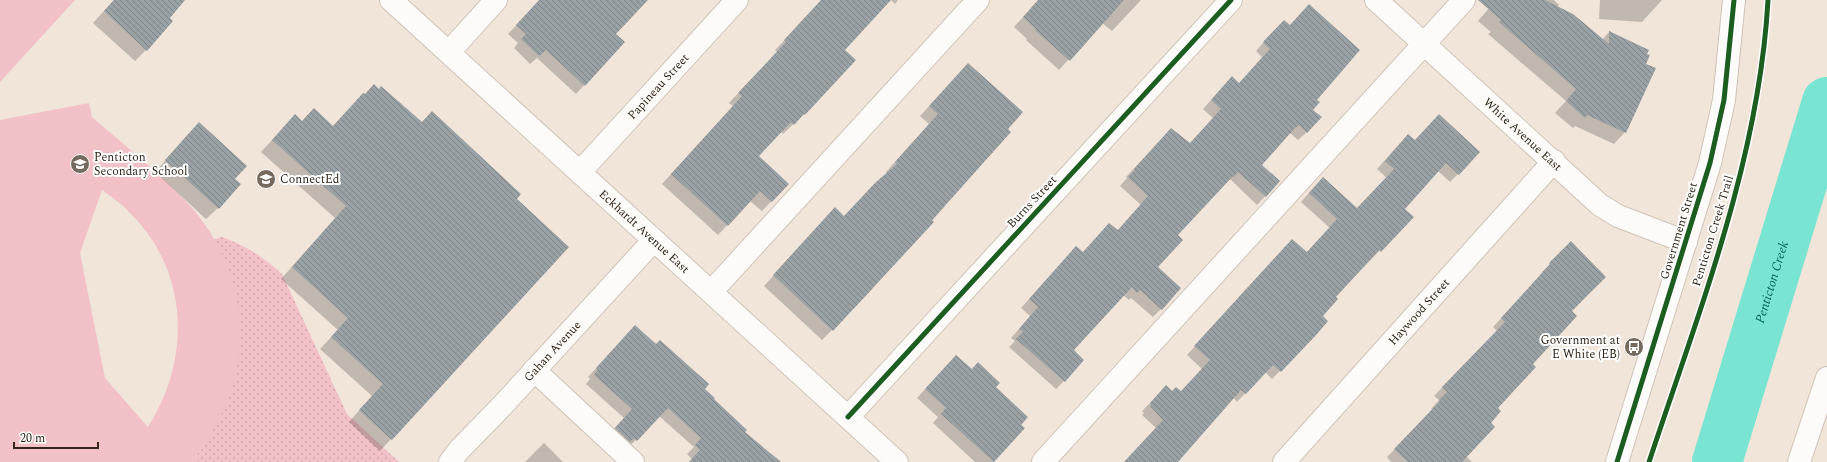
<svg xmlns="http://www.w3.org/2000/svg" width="1827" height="462" viewBox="0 0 1827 462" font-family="Spectral,serif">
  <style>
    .park { fill: url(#park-dots) }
    .pitch { fill: #f2c1c7; fill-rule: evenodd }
    .shadow { fill: #0003 }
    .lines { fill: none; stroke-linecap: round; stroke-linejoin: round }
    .river { stroke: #79e4d2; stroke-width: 50 }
    .building { fill: url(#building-back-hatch) }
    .minor-casing { stroke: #cfc3b8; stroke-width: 24 }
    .major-casing { stroke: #cfc3b8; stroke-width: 24 }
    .minor { stroke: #fdfbf9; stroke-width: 22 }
    .major { stroke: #fdfbf9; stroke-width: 22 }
    .cycleway-casing { stroke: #fff; stroke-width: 8 }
    .cycleway { stroke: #1b5e20; stroke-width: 5 }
    .labels { text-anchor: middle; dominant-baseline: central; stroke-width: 4; stroke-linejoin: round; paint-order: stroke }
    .street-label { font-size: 12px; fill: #322418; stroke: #fff }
    .poi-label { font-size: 12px; fill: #322418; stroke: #fff; text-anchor: start }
    .water-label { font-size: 13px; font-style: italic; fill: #056258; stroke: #fff }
  </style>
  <defs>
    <pattern id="park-dots" width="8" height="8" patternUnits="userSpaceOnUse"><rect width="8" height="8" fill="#f2c1c7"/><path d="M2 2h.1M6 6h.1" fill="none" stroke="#d0a6aa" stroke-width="1.8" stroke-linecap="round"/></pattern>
    <pattern id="building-back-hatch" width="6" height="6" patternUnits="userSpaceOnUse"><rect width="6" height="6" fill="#9aa1a5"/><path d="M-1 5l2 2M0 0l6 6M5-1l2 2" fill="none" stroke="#7e8385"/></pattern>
  </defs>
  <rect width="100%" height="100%" fill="#f1e5da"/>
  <!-- park -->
  <path class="park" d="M221 237C242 243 266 259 282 274L347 414 399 462H192L208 439 227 267 213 240Z"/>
  <!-- pitch -->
  <g class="pitch">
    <path d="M0 0H75L0 82Z"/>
    <path d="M89 103 92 117C125 146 164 176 193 209 243 269 255 346 221 416 214 432 202 447 192 462H0V120ZM102 190C111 197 121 203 128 211 189 269 192 358 148 427L105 378 80 253Z"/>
  </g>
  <!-- shadow -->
  <g class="shadow">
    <path d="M114 0H184L168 18 146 50 135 61 93 23Z"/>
    <path d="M540 0H577L624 42 576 94 537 58 530 64 514 48 518 43 508 34Z"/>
    <path d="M829 0H890L844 50 804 114 783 134 781 131 758 156 788 184 762 211 750 201 718 235 662 184 733 106 729 103 777 52 775 50 800 24Z"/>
    <path d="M891 0H898L895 4Z"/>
    <path d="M1039 0H1141L1112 31 1102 23 1059 70 1026 40 1027 39 1014 27Z"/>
    <path d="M1496 0H1554L1559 5 1557 7 1602 40 1609 32 1646 55 1625 132 1614 144 1575 126 1573 128 1555 113 1566 101 1488 34 1491 32 1478 21Z"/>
    <path d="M1600 0H1662L1642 22 1599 19Z"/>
    <path d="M1275 29 1316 100 1307 132 1298 140 1290 133 1260 165 1279 181 1257 205 1230 179 1176 235 1157 267 1161 309 1153 317 1131 298 1129 300 1123 295 1072 350 1064 381 1056 389 1009 347 1015 341 1011 338 1030 316 1021 308 1068 256 1083 253 1117 231 1141 205 1120 186 1127 178 1126 177 1171 129 1190 144 1213 118 1203 109 1224 86 1239 84 1262 57 1256 51Z"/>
    <path d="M968 64 1010 132 865 297 822 340 764 286 825 219 844 217 887 174 886 172 929 124 920 116Z"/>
    <path d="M432 112 391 439 380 451 349 422 372 396 320 349 338 330 281 279 335 218 261 152 284 127 302 122 333 127 421 123Z"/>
    <path d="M1431 123 1458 174 1450 182 1437 170 1404 209 1412 217 1335 297 1321 316 1318 332 1272 379 1265 372 1237 402 1233 397 1177 462H1124L1156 428 1142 415 1144 413 1142 411 1158 395 1181 392 1202 369 1187 355 1292 240 1306 253 1330 228 1301 202 1315 186 1357 209 1387 178 1377 169 1400 143 1415 141Z"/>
    <path d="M188 135 234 179 218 208 206 219 155 172Z"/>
    <path d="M1571 243 1570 311 1497 408 1466 456 1472 462H1391L1387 457 1433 410 1431 409 1439 400 1434 396 1497 331 1493 327 1543 273 1542 272Z"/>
    <path d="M627 335 704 389 744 432 779 462H689L692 459 687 454 694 447 659 416 624 452 607 436 624 418 586 384 590 379 588 377Z"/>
    <path d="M948 364 971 370 995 387 1024 428 993 462H975L933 423 938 417 917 398Z"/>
    <path d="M544 443 563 462H525Z"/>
  </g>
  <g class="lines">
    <!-- river -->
    <path class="river" id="s1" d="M1717 462 1827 102"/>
  </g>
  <!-- building -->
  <g class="building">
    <path d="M114 0H185L170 18 173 21 147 51 104 11Z"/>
    <path d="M539 0H648L616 34 625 42 585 86 546 50 539 56 521 39 526 34 516 25Z"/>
    <path d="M821 0H891L845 50 856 60 805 115 804 114 794 125 791 122 759 156 789 184 772 202 760 191 728 226 671 174 742 96 738 93 786 42 784 40Z"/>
    <path d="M1038 0H1124L1070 61 1035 30 1036 29 1023 17Z"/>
    <path d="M1478 0H1545L1573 14 1609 44V31L1649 50 1647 54 1650 55 1646 64 1656 68 1626 133 1587 115 1585 118 1566 101 1576 89 1499 22 1501 20Z"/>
    <path d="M1309 4 1360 50 1317 100 1320 102 1313 110 1322 117 1307 133 1299 125 1294 129 1262 165 1280 181 1266 197 1238 172 1234 177 1233 176 1178 235 1183 240 1158 267 1181 288 1162 310 1140 290 1137 293 1132 287 1074 350 1084 360 1065 382 1016 339 1023 332 1019 329 1038 307 1029 299 1076 246 1083 252 1109 223 1118 230 1148 196 1128 177 1135 170 1134 169 1171 128 1190 143 1221 109 1211 100 1232 76 1239 83 1270 49 1263 42 1284 20 1290 25Z"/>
    <path d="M968 63 1023 112 1008 129 1011 132 932 220 934 222 833 331 773 275 835 207 844 216 875 183 897 164 895 162 938 114 929 106Z"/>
    <path d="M374 84 379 89 381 86 422 122 432 111 521 194 517 199 569 247 392 440 359 410 383 384 331 337 348 318 292 267 346 206 272 140 295 114 302 121 314 108 333 126 363 93 365 94Z"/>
    <path d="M1439 114 1480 152 1459 175 1446 163 1405 209 1414 217 1381 252 1379 250 1336 297 1338 299 1323 316 1328 321 1318 333 1281 372 1273 365 1246 394 1241 390 1178 462H1124L1163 420 1150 406 1151 404 1150 403 1166 385 1172 391 1176 387 1181 391 1210 360 1194 346 1292 239 1307 252 1337 219 1309 193 1323 177 1357 208 1394 169 1385 161 1408 134 1415 140Z"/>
    <path d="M199 122 247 166 235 179 241 184 219 209 165 160Z"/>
    <path d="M1571 241 1606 277 1572 311 1577 316 1533 364 1536 367 1498 408 1501 411 1491 423 1495 427 1462 462H1408L1394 449 1395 448 1440 401 1439 400 1447 392 1442 387 1505 322 1501 318 1550 264 1549 263Z"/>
    <path d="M635 325 656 344 660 340 709 384 705 389 715 398 714 399 747 430 745 432 781 462H689L700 450 695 445 701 438 668 408 637 441 634 438 630 442 615 428 632 409 594 375 598 370 596 368Z"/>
    <path d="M956 355 972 369 978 362 1000 383 996 387 1028 417 1021 425 1025 428 994 462 941 414 946 408 925 389Z"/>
  </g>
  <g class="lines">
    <defs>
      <g id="minor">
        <path id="s2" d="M1376 0 1600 205 1618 216 1686 242"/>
        <path d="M449 52 496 0"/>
        <path id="s3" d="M580 172 737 0"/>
        <path d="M711 292 978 0"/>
        <path d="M534 370 633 462"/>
        <path d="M848 417 1231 0"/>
        <path id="s4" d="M450 462 459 450 501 407 654 240"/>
        <path d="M1043 462 1464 0"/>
        <path id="s5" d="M1284 462 1554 161"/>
        <path d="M1617 462 1710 163 1724 100 1734 0"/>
        <path d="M1799 462 1827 378"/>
      </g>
      <g id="major">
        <path id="s6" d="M391 0 897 462"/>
      </g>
    </defs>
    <!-- minor casing -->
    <use href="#minor" class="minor-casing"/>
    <!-- major casing -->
    <use href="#major" class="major-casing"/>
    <!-- minor -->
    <use href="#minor" class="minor"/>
    <!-- major -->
    <use href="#major" class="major"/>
    <defs>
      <g id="cycleway">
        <path d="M848 417 1231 0"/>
        <path d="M1617 462 1710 163 1724 100 1734 0"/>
        <path d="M1649 462C1699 311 1759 160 1768 0"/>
      </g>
    </defs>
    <!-- cycleway casing -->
    <use href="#cycleway" class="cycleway-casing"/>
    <!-- cycleway -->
    <use href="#cycleway" class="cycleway"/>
  </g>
  <!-- icons -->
  <defs>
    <symbol id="school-disc" viewBox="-11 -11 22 22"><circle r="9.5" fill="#75685c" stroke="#fff"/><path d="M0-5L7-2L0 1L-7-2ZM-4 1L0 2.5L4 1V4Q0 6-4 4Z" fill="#fff"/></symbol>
    <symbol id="bus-disc" viewBox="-11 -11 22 22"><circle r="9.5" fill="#75685c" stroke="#fff"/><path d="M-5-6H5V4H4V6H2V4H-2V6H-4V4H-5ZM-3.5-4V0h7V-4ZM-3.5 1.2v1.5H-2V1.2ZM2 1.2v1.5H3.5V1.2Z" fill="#fff"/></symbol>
  </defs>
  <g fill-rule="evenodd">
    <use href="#school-disc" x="69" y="153" width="22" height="22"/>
    <use href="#school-disc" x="255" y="168" width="22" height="22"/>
    <use href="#bus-disc" x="1623" y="336" width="22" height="22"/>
  </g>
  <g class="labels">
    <!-- street labels -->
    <g class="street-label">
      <text stroke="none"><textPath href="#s3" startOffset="116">Papineau Street</textPath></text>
      <text stroke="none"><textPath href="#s2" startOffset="199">White Avenue East</textPath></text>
      <text transform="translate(1032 202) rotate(-47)">Burns Street</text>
      <text stroke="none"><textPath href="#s6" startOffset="343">Eckhardt Avenue East</textPath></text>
      <text transform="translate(1679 231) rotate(-73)">Government Street</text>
      <text transform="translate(1713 231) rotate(-73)">Penticton Creek Trail</text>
      <text stroke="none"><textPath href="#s5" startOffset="202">Haywood Street</textPath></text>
      <text stroke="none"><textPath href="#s4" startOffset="151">Gahan Avenue</textPath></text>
    </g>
    <!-- poi labels -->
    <g class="poi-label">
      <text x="94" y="157">Penticton<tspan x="94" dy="14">Secondary School</tspan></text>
      <text x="280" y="179">ConnectEd</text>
      <text x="1620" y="340" text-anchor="end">Government at<tspan x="1620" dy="14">E White (EB)</tspan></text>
    </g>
    <!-- water labels -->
    <g class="water-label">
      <text stroke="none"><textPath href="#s1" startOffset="188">Penticton Creek</textPath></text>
    </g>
  </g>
  <!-- scale -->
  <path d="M14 442v6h84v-6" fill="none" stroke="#322418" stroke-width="2"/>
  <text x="20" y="442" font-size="12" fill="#322418" stroke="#ffffff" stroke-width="3" paint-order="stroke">20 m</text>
</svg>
